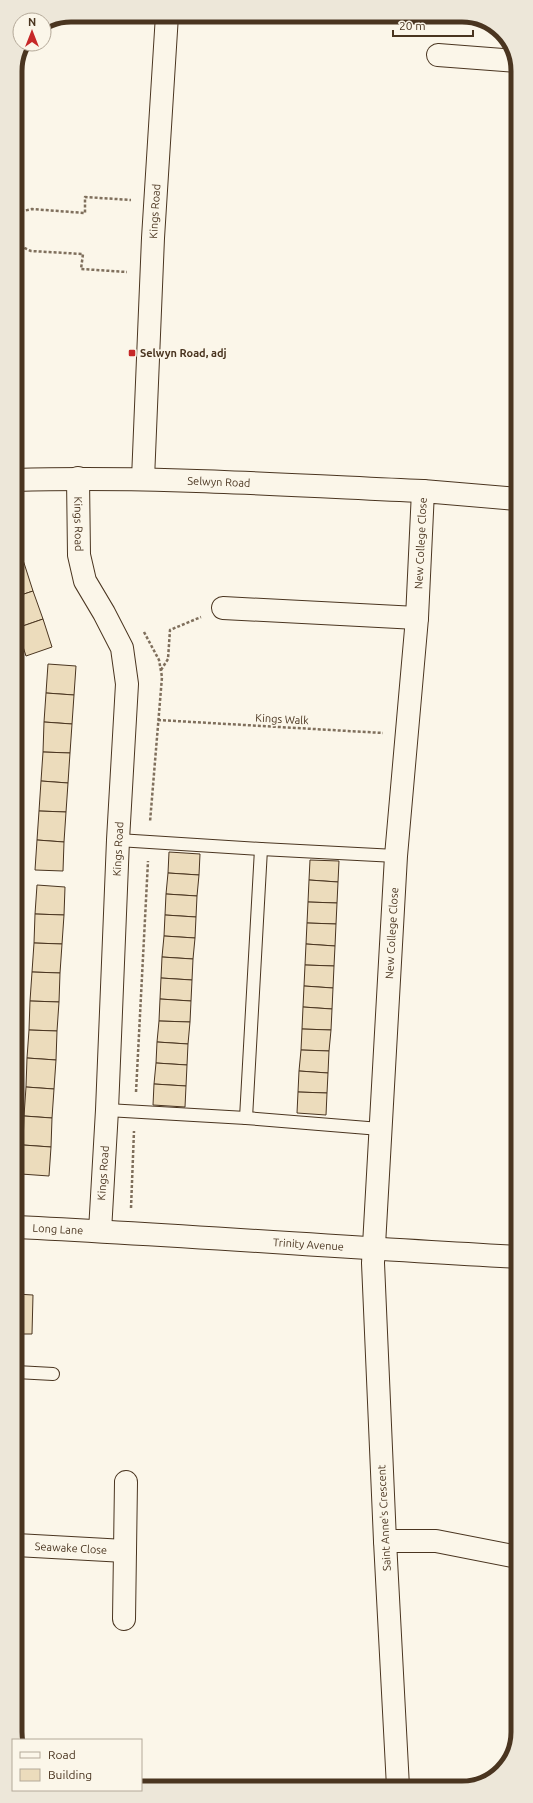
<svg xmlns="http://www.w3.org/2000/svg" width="533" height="1803" viewBox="0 0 533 1803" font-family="Ubuntu,sans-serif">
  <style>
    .building { fill: #ecdcbc; stroke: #4a3520 }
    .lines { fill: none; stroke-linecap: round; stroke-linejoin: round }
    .lane-casing { stroke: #4a3520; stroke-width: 14 }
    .street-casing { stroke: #4a3520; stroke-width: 24 }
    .path { stroke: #7f6f5c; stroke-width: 2.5; stroke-dasharray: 3 2; stroke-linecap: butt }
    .lane { stroke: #fbf6e9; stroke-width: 12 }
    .street { stroke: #fbf6e9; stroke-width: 22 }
    .poi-dot { fill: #c62828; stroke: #fbf6e9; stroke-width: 1.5 }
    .labels { text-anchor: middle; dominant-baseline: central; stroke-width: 3; stroke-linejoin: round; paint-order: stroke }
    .street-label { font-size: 11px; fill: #4a3520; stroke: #fbf6e9 }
    .poi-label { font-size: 11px; font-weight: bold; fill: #4a3520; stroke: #fbf6e9; text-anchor: start }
    .rim { fill: none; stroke: #4a3520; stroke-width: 5 }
  </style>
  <rect width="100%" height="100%" fill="#fbf6e9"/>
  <!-- building -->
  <g class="building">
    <path d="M15 538 24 563 15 566Z"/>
    <path d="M24 563 33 591 15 597V566Z"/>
    <path d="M33 591 43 619 17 628 15 597Z"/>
    <path d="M43 619 52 647 26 656 17 628Z"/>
    <path d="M48 664 76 666 74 695 46 693Z"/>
    <path d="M46 693 74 695 72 724 44 722Z"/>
    <path d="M44 722 72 724 70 753 43 752Z"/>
    <path d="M43 752 70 753 68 783 41 781Z"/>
    <path d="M41 781 68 783 66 812 39 811Z"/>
    <path d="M39 811 66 812 64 842 37 840Z"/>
    <path d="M37 840 64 842 63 871 35 870Z"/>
    <path d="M169 852 200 854 199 875 168 873Z"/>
    <path d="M310 860 339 861 338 882 309 880Z"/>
    <path d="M168 873 199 875 197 896 166 894Z"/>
    <path d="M309 880 338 882 337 903 308 902Z"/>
    <path d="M37 885 65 887 64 915 35 914Z"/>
    <path d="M166 894 197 896 196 917 165 915Z"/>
    <path d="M308 902 337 903 336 924 307 923Z"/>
    <path d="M35 914 64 915 62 944 34 943Z"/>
    <path d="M165 915 196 917 195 938 164 936Z"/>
    <path d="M307 923 336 924 335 946 306 944Z"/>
    <path d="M164 936 195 938 193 959 162 957Z"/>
    <path d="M34 943 62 944 60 973 32 972Z"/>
    <path d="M306 944 335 946 334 966 305 965Z"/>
    <path d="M162 957 193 959 192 980 161 978Z"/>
    <path d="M305 965 334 966 333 988 304 986Z"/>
    <path d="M32 972 60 973 59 1002 30 1001Z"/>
    <path d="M161 978 192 980 191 1001 160 999Z"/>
    <path d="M304 986 333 988 332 1009 303 1007Z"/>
    <path d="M160 999 191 1001 190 1022 159 1021Z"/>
    <path d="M30 1001 59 1002 57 1031 29 1030Z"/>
    <path d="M303 1007 332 1009 331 1030 302 1029Z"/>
    <path d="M159 1021 190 1022 188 1044 157 1042Z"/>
    <path d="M302 1029 331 1030 329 1051 301 1050Z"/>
    <path d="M29 1030 57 1031 56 1060 27 1058Z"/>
    <path d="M157 1042 188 1044 187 1065 156 1063Z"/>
    <path d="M301 1050 329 1051 328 1073 299 1071Z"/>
    <path d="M27 1058 56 1060 54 1089 26 1087Z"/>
    <path d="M156 1063 187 1065 186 1086 154 1084Z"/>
    <path d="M299 1071 328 1073 327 1093 298 1092Z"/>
    <path d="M154 1084 186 1086 185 1107 153 1105Z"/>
    <path d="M26 1087 54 1089 52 1118 24 1116Z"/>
    <path d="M298 1092 327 1093 326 1115 297 1113Z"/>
    <path d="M24 1116 52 1118 51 1147 23 1145Z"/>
    <path d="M23 1145 51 1147 49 1176 21 1174Z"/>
    <path d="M16 1294 33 1295 32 1334H16Z"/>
  </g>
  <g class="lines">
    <defs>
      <g id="lane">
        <path d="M118 840 261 849 396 856"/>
        <path d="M107 1110 246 1118 380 1129"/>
        <path d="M246 1118 261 849"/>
        <path d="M16 1372 53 1374"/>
      </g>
      <g id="street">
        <path d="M438 55 517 61"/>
        <path id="s1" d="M78 478 79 555 85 581 104 613 122 648 127 684 118 840 107 1110 100 1231"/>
        <path id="s2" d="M143 479 153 238 167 15"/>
        <path id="s3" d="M15 480C151 476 287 485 423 491"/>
        <path d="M223 608 417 618"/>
        <path id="s4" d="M16 1227C183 1235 350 1248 518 1257"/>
        <path d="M385 1541H436L518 1557"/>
        <path id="s5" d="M16 1545 125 1551"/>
        <path d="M124 1619 126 1482"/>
        <path id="s6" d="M398 1787 385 1541 373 1263 396 856 417 618 423 491 517 499"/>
      </g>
    </defs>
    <!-- lane casing -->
    <use href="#lane" class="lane-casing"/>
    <!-- street casing -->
    <use href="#street" class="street-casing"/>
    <!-- path -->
    <g class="path">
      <path d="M15 220 23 211 32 209 85 213V197L131 200"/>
      <path d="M15 237 20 246 31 251 83 254 81 269 127 272"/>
      <path d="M144 632 159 660 162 677 150 822"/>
      <path d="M161 670 168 659 170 630 201 617"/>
      <path d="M158 720 383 733"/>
      <path d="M136 1092 148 861"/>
      <path d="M131 1208 134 1131"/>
    </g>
    <!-- lane -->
    <use href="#lane" class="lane"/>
    <!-- street -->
    <use href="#street" class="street"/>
  </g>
  <!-- markers -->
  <rect class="poi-dot" x="128" y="349" width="8" height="8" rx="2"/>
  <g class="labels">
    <!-- street labels -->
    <g class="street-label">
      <text stroke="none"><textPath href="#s2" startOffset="268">Kings Road</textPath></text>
      <text stroke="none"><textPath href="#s3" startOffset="204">Selwyn Road</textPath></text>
      <text stroke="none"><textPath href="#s1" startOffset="46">Kings Road</textPath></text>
      <text stroke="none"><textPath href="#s6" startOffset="1246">New College Close</textPath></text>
      <text transform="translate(282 719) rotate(3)">Kings Walk</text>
      <text transform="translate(118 849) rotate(-87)">Kings Road</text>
      <text stroke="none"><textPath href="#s6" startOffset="855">New College Close</textPath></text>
      <text transform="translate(103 1173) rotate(-86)">Kings Road</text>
      <text stroke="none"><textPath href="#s4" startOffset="42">Long Lane</textPath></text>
      <text stroke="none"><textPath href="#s4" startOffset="293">Trinity Avenue</textPath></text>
      <text transform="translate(384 1518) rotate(-93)">Saint Anne's Crescent</text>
      <text stroke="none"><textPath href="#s5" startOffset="55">Seawake Close</textPath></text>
    </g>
    <!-- poi labels -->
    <g class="poi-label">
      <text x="140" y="353">Selwyn Road, adj</text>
    </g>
  </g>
  <!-- crop -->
  <path d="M0 0H533V1803H0ZM71 22H462A49 49 0 0 1 511 71V1732A49 49 0 0 1 462 1781H71A49 49 0 0 1 22 1732V71A49 49 0 0 1 71 22Z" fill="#ede7d9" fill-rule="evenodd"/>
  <path class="rim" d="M71 22H462A49 49 0 0 1 511 71V1732A49 49 0 0 1 462 1781H71A49 49 0 0 1 22 1732V71A49 49 0 0 1 71 22Z"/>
  <!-- legend -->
  <rect x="12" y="1739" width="130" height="52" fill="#fbf6e9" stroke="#b4a999"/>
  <rect x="20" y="1752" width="20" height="6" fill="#fbf6e9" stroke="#b4a999"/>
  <text x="48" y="1759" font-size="12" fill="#4a3520">Road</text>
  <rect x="20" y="1769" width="20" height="12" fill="#ecdcbc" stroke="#b4a999"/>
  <text x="48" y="1779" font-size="12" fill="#4a3520">Building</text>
  <!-- north arrow -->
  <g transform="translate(32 32)"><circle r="19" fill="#fbf6e9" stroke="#b4a999"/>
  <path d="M0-3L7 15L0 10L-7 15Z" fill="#c62828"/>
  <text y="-6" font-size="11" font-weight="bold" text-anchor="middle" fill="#4a3520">N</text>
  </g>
  <!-- scale -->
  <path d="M393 30v6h80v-6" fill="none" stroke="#4a3520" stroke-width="2"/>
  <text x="399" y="30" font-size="12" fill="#4a3520" stroke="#fbf6e9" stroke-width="3" paint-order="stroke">20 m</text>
</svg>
